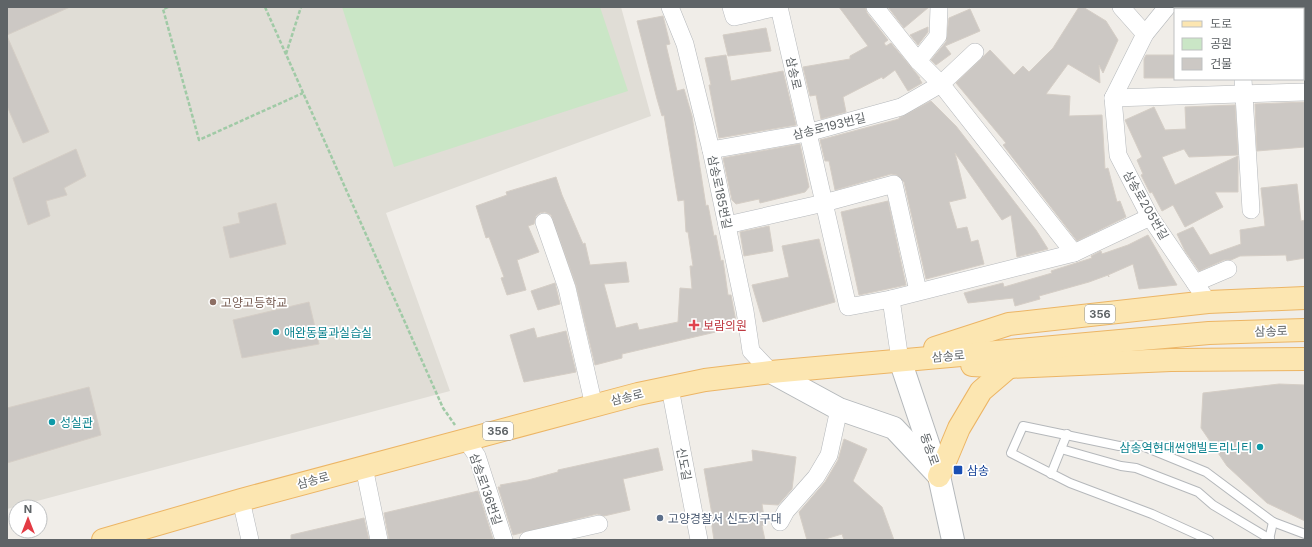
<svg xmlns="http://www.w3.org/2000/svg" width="1312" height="547" viewBox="0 0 1312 547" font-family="Inter,'Noto Sans KR',sans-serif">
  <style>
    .education { fill: #e0ddd6 }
    .green { fill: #cae6c6 }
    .building { fill: #ccc8c4; stroke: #d5cec6 }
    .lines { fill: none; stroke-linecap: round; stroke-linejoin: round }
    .lane-casing { stroke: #b5b8bb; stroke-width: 10 }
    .street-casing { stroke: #b5b8bb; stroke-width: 18 }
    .secondary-casing { stroke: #b4b8bb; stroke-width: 24 }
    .primary-casing { stroke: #ecb565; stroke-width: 24 }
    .path { stroke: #a0caa6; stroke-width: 2.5; stroke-dasharray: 4 2; stroke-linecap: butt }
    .lane { stroke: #fff; stroke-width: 8 }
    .street { stroke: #fff; stroke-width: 17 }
    .secondary { stroke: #fff; stroke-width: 22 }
    .primary { stroke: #fce6b1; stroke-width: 22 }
    .education-dot { fill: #8d6e63; stroke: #fff; stroke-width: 1.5 }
    .health-dot { fill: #e0444e; stroke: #fff; stroke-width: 1.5 }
    .culture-dot { fill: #0f9aa8; stroke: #fff; stroke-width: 1.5 }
    .transit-dot { fill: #1a4fb4; stroke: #fff; stroke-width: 1.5 }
    .service-dot { fill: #5c6f8a; stroke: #fff; stroke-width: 1.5 }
    .labels { text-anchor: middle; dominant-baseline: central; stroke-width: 3.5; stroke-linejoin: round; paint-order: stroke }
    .shield { fill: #fff; stroke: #8f9295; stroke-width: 1 }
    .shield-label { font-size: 11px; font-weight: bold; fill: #5f6467 }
    .street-label { font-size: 12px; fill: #5f6467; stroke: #fff }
    .education-label { font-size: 12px; fill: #785e54; stroke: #fff; text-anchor: start }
    .health-label { font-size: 12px; fill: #be3a42; stroke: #fff; text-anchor: start }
    .culture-label { font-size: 12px; fill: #0d838f; stroke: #fff; text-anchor: start }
    .transit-label { font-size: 12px; fill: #164399; stroke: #fff; text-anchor: start }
    .service-label { font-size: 12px; fill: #4e5e75; stroke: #fff; text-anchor: start }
  </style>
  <rect width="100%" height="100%" fill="#f0ede8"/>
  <!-- education -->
  <path class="education" d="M7 7H621L651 116 386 213 450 391 7 509Z"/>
  <!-- green -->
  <path class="green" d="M342 7H600L628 91 394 167Z"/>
  <!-- building -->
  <g class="building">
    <path d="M7 7H70L7 35Z"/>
    <path d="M839 7H865L867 13 888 40 884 43 886 46 891 43 920 78H919L922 83 908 91 895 70 883 79 882 77 843 97 846 112 821 119 816 95 810 96 803 67 850 59V56L868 46Z"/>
    <path d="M888 7H929L904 28Z"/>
    <path d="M1079 7H1083L1106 21 1118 40 1103 73 1099 65 1100 83 1068 64 1046 94 1070 96 1069 116 1102 115 1105 169 1108 168 1117 202 1120 201 1126 217 1077 241 1003 145 1006 143 956 83 990 50 1014 75 1023 66 1029 72 1053 48Z"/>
    <path d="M970 9 980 31 945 46 951 54 936 65 931 60 946 42 949 18Z"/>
    <path d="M663 16 670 44 666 45 677 91 684 89 692 116 706 206 708 205 714 236 716 235 721 261 723 260 728 295H731L737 327 622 354V358L595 365 576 285 551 215 545 212 540 213 536 216 534 224 528 226 539 252 517 260 526 290 507 295 501 278 504 277 489 237 486 238 476 206 507 195 506 192 556 177 562 195 583 244 585 243 590 265 626 262 629 282 604 284 616 328 637 323 639 330 678 322 680 288 692 289 690 266H693L688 232H686L684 200 678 201 664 115 662 116 657 99 637 21Z"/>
    <path d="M928 27V32L918 45 910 35Z"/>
    <path d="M766 28 771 51 728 56 723 35Z"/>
    <path d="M7 36 49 132 23 143 7 106Z"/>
    <path d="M726 55 731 81 783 71 796 125 719 138 709 85H711L705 58Z"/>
    <path d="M1146 55H1175V78H1144V59Z"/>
    <path d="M931 101 956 126 984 162 1036 230 1048 249 1017 257 1011 215 1002 220 955 153 966 198 949 202 957 229 967 227 971 242 978 240 984 264 926 279 904 182 897 175 891 174 835 190 829 161H825L820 140 899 119V118Z"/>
    <path d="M1305 102V147L1257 151 1255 104Z"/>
    <path d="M1235 105 1238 155 1189 157 1184 149 1162 157 1175 185 1238 156V192H1215L1223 207 1185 227 1173 205 1162 211 1152 192 1150 193 1141 175 1143 174 1137 160 1142 157 1125 120 1154 107 1165 130 1186 129 1185 107Z"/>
    <path d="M800 144 809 187 805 192 760 203 759 199 736 204 732 200 723 158Z"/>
    <path d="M76 149 86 176 64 188 67 195 46 201 50 216 28 225 13 178Z"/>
    <path d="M1297 184 1301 221 1305 220V258L1287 261 1286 255 1240 256 1231 260H1224L1199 271 1185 251 1177 234 1193 227 1210 255 1241 244 1240 230 1265 226 1261 188Z"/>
    <path d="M888 201 906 285 859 295 841 212Z"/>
    <path d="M276 203 286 244 230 258 223 227 240 223 238 213Z"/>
    <path d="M769 226 773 251 744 256 740 232Z"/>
    <path d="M1148 235 1177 285 1139 289 1133 264 1108 275 1109 277 1108 275 1089 282 1039 296 1040 299 1015 306 1013 298 968 303 964 293 1003 283 1004 287 1052 273 1051 271 1092 258 1091 256 1101 251 1102 254 1128 245Z"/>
    <path d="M819 239 835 302 763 322 752 285 789 277 782 246Z"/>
    <path d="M555 283 560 304 538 310 531 291Z"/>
    <path d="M309 302 319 344 242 358 233 320Z"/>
    <path d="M534 328 537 338 566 331 576 372 524 382 510 335Z"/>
    <path d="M1279 384 1305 385V521L1267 503 1227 466 1201 428 1203 393Z"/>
    <path d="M89 387 101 435 7 463V408Z"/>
    <path d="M844 439 867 449 853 481 882 507 894 540H844L842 534 822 540H807L799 512 825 482 838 460Z"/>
    <path d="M658 448 663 470 623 479 630 510 604 516 597 514 513 535 498 487H501L500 485 528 480 558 472V470Z"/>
    <path d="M752 450 796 457 792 489 778 505 762 504 765 524 762 526 765 540H714L711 520H713L704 469 753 461Z"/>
    <path d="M478 491 493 539 389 540 384 513Z"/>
    <path d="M364 518 369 540H291V535Z"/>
  </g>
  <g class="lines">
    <defs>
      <g id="lane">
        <path d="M1061 449 1121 466 1136 468 1198 492 1213 505 1270 539"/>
        <path d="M1051 474 1067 434"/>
        <path d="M1209 540 1152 514 1070 483 1011 453 1023 426 1119 446 1140 445 1206 472 1273 522 1305 534"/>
        <path d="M1269 540 1273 522"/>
      </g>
      <g id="street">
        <path d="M670 7 685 44 711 150 745 311 751 351 771 372"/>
        <path d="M731 7 734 17 778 7"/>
        <path d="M779 7 848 307 891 299"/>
        <path d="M875 7 918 61 941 84 1074 253"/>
        <path d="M1121 7 1145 34"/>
        <path d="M1167 7 1145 34 1113 98 1118 155 1150 217 1208 302"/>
        <path d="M1219 7 1222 9"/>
        <path d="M1303 15H1305"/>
        <path d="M918 61 938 36 939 7"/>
        <path d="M1243 79 1251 210"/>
        <path d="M1113 98 1305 92"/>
        <path d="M711 150 807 133 901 107 941 84 975 52"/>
        <path d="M544 222 567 288 594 406"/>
        <path d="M727 225 824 203 894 184 918 291"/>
        <path d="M1195 283 1228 269"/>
        <path d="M900 360 891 299 1074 253 1150 217"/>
        <path d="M670 388 699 540"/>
        <path d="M466 440 477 456 504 540"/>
        <path d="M364 467 379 540"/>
        <path d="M241 500 250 540"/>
        <path d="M780 522 786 511 816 477 829 455 839 409"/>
        <path d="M528 540 599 524"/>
      </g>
      <g id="secondary">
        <path d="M900 360 939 476 953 540"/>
        <path d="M771 372 839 409 894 428 939 476"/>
      </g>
      <g id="primary">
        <path d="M935 348 1009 324 1208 302 1305 298"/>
        <path d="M972 365 1009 367 1171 360 1305 359"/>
        <path d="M939 476 959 428 981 391 1009 367"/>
        <path d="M103 540 241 500 638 394 705 380 771 372 1209 333 1305 330"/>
      </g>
    </defs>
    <!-- lane casing -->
    <use href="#lane" class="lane-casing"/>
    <!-- street casing -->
    <use href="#street" class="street-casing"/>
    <!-- secondary casing -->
    <use href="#secondary" class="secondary-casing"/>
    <!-- primary casing -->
    <use href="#primary" class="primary-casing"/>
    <!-- path -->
    <g class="path">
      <path d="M168 7 163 9 199 140 303 93"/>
      <path d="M265 7 443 408 455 425"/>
      <path d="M286 54 301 7"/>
    </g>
    <!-- lane -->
    <use href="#lane" class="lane"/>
    <!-- street -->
    <use href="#street" class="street"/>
    <!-- secondary -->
    <use href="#secondary" class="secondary"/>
    <!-- primary -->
    <use href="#primary" class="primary"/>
  </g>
  <!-- markers -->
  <circle class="education-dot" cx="213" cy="302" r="4"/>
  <path class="health-dot" d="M692 319h4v4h4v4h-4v4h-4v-4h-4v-4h4z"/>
  <g class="culture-dot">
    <circle cx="276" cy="332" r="4"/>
    <circle cx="52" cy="422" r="4"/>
    <circle cx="1260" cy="447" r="4"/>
  </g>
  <rect class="transit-dot" x="953" y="465" width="10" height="10" rx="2"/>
  <circle class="service-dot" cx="660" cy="518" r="4"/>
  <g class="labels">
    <!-- shield labels -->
    <g class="shield">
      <rect x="1085" y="305" width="30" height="18" rx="3"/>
      <rect x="483" y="422" width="30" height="18" rx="3"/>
    </g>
    <g class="shield-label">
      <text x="1100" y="314">356</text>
      <text x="498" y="431">356</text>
    </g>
    <!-- street labels -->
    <g class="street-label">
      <text transform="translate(794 73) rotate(77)">삼송로</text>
      <text transform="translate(829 126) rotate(-14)">삼송로193번길</text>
      <text transform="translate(720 192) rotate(78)">삼송로185번길</text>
      <text transform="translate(1146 205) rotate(60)">삼송로205번길</text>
      <text transform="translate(1271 331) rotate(-2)">삼송로</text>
      <text transform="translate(948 356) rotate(-5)">삼송로</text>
      <text transform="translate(627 397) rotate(-14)">삼송로</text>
      <text transform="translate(930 449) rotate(71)">동송로</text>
      <text transform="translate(684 464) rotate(79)">신도길</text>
      <text transform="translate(313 480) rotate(-15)">삼송로</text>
      <text transform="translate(486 489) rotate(71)">삼송로136번길</text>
    </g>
    <!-- education labels -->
    <g class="education-label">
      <text x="221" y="302">고양고등학교</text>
    </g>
    <!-- health labels -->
    <g class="health-label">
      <text x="703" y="325">보람의원</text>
    </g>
    <!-- culture labels -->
    <g class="culture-label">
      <text x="284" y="332">애완동물과실습실</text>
      <text x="60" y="422">성실관</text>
      <text x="1252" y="447" text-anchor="end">삼송역현대썬앤빌트리니티</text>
    </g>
    <!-- transit labels -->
    <g class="transit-label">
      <text x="967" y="470">삼송</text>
    </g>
    <!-- service labels -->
    <g class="service-label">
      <text x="668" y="518">고양경찰서 신도지구대</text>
    </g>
  </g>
  <!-- border -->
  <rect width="1312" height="547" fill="none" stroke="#5f6467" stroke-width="16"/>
  <!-- legend -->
  <rect x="1174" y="8" width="130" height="72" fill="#ffffff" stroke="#bfc1c2"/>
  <rect x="1182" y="21" width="20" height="6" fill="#fce6b1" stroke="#bfc1c2"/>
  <text x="1210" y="28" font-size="12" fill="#5f6467">도로</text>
  <rect x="1182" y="38" width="20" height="12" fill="#cae6c6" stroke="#bfc1c2"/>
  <text x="1210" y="48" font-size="12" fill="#5f6467">공원</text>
  <rect x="1182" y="58" width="20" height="12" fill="#ccc8c4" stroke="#bfc1c2"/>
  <text x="1210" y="68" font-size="12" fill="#5f6467">건물</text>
  <!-- north arrow -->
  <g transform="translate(28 519)"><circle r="19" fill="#ffffff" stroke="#bfc1c2"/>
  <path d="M0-3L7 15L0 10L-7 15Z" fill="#e33b44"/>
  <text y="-6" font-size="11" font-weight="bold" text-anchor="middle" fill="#5f6467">N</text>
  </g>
</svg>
